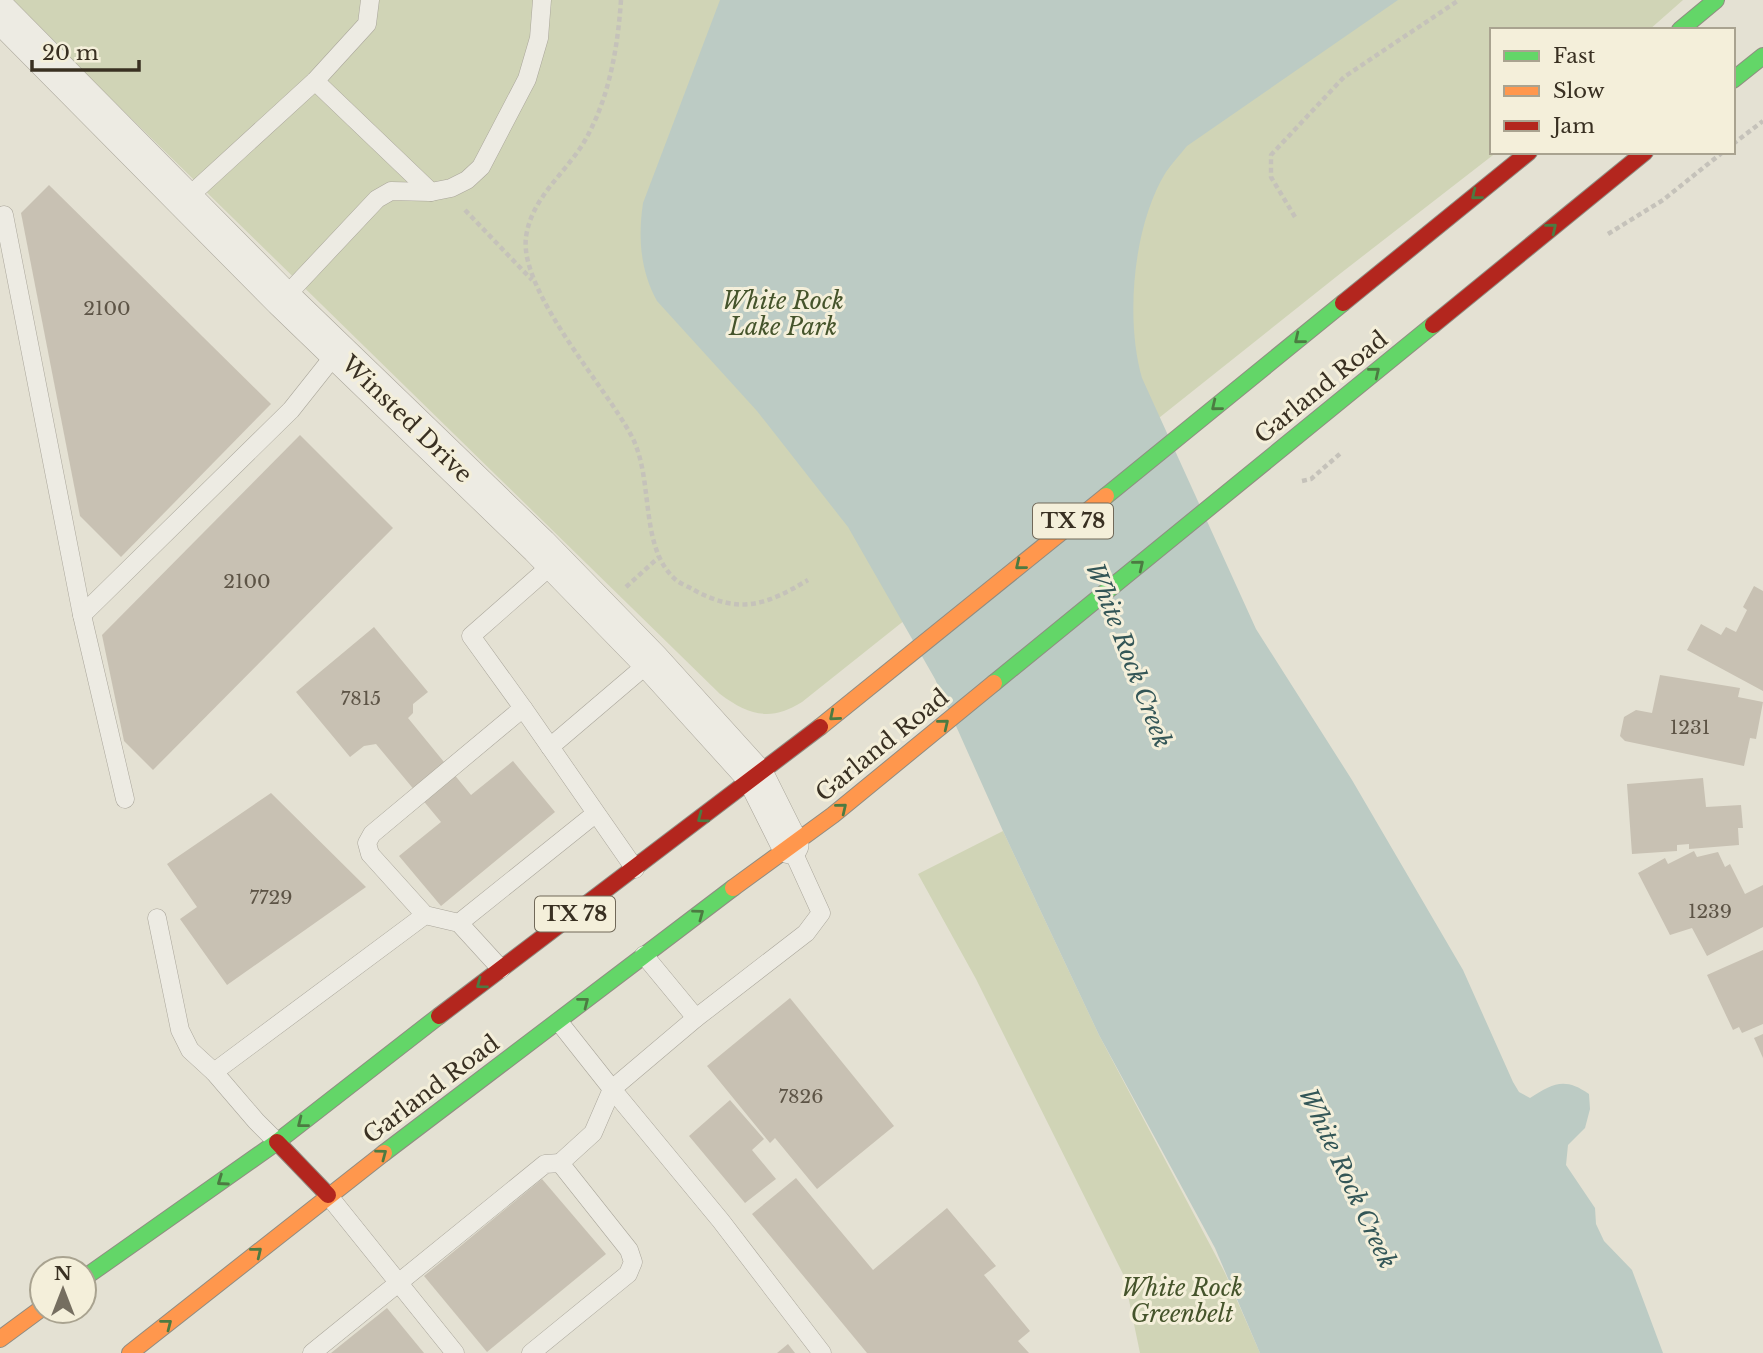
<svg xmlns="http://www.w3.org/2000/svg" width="1763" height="1353" viewBox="0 0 1763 1353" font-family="'Libre Baskerville',serif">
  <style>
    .green { fill: #d0d4b6 }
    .water { fill: #bccbc4 }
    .building { fill: #c8c1b3 }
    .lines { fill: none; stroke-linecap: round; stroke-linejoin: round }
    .lane-casing { stroke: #aaa69b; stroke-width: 19 }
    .street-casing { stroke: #aaa69b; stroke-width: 38 }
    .fast-casing { stroke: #908c82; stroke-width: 18 }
    .slow-casing { stroke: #908c82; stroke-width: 18 }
    .jam-casing { stroke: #908c82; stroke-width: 18 }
    .path { stroke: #c5c2ba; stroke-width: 4.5; stroke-dasharray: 5 3.5; stroke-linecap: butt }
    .lane { stroke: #edebe3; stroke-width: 18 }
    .street { stroke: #edebe3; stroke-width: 37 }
    .fast { stroke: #63d668; stroke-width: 16 }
    .slow { stroke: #ff974d; stroke-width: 16 }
    .jam { stroke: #b3261e; stroke-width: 16 }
    .oneway { stroke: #4c7b42 }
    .labels { text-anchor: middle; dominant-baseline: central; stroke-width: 6; stroke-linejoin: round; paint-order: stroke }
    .number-label { font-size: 19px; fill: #5d5446 }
    .shield { fill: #f4efda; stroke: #716959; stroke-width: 2 }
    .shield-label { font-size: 21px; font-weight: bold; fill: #393022 }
    .park-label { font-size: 23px; font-style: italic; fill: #45542b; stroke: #f4efda }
    .street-label { font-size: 23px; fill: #393022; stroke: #f4efda }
    .water-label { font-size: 24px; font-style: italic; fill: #335657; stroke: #f4efda }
  </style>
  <rect width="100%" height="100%" fill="#e4e1d3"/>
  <!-- green -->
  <g class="green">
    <path d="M13 0H1683L1649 30H1492V152H1497L1341 273 802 702C771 722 748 715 720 694L99 87Z"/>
    <path d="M1003 831 1099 1035 1225 1273 1260 1353H1140L1124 1276 976 979 918 874Z"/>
  </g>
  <!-- water -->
  <path class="water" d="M720 0H1398L1187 146C1180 155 1172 163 1166 172 1133 225 1125 319 1142 378L1256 629 1352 780 1463 970 1513 1082 1519 1092 1530 1098C1553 1083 1565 1077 1589 1094L1590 1109 1585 1128 1568 1145 1566 1165 1595 1208 1596 1224 1604 1241 1632 1270 1663 1353H1260L1215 1248 1099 1035 1003 831 935 679 848 527 757 411 657 301C640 270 638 237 643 203Z"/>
  <!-- building -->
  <g class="building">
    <path d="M49 185 271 404 121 557 80 516 21 213Z"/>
    <path d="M300 435 393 528 153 770 124 741 102 635Z"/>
    <path d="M1754 586 1763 591V691L1687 650 1701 624 1721 635 1726 627 1736 632 1747 610 1743 607Z"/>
    <path d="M374 627 428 692 413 704V713L408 718 471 795 513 761 555 812 441 906 399 856 441 822 376 744 364 746 350 757 296 692Z"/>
    <path d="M1660 675 1740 688 1738 697 1763 702 1756 739 1750 738 1744 766 1625 741 1620 736 1624 717 1636 710 1652 713Z"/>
    <path d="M1703 778 1706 807 1741 805 1743 828H1738L1739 845 1689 849V844L1677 845V851L1632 854 1627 784Z"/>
    <path d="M271 793 366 887 227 985 180 919 197 907 167 864Z"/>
    <path d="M1694 851 1697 857 1718 852 1725 867 1730 864 1745 894 1763 885V927L1707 956 1692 928 1670 935 1638 873 1665 858 1668 864Z"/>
    <path d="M1763 950V1024L1742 1033 1739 1027 1733 1030 1707 975Z"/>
    <path d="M790 998 894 1126 817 1189 775 1138 770 1143 707 1066Z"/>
    <path d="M1763 1034V1058L1754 1038Z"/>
    <path d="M730 1100 764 1139 752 1150 776 1179 745 1203 689 1136Z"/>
    <path d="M796 1178 873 1270 947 1208 996 1266 984 1275 1030 1331 1018 1341 1029 1353H867L752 1214Z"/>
    <path d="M542 1179 606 1254 487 1352 424 1276Z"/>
    <path d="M387 1308 424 1353H331Z"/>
    <path d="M788 1344 795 1353H777Z"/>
  </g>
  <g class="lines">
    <defs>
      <g id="lane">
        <path d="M315 81 431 192"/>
        <path d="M186 199 315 81 367 24 370 0"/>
        <path d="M4 215 82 615 125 799"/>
        <path d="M283 299 377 199 391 191 431 192 451 188 467 180 481 167 527 79 539 38 542 0"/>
        <path d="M82 615 291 410 337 352"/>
        <path d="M523 708 471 636 555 562"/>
        <path d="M550 747 651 661"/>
        <path d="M790 845 821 913 806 933 696 1018 612 1089 721 1221 822 1353"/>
        <path d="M157 918 180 1030 190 1050 214 1072"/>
        <path d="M459 923 595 814"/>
        <path d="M644 955 696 1018"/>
        <path d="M501 969 459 923 425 915 370 854 367 843 372 834 523 708 635 869"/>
        <path d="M277 1142 256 1121 214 1072 425 915"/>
        <path d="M328 1195 455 1353"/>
        <path d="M312 1353 545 1164 560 1163"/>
        <path d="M531 1353 628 1274 633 1262 629 1250 560 1163 593 1133 612 1089 559 1022"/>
      </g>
      <path id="street" d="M0 13 283 299 539 546 651 661 756 777 790 845"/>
      <g id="fast">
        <path d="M1680 30 1716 0"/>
        <path d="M1733 80 1763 56"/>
        <path d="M1106 496 1343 303"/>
        <path d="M994 683 1433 325"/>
        <path d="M384 1153 733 888"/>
        <path d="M84 1278 277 1142 439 1016"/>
      </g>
      <g id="slow">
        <path d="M820 727 1106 496"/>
        <path d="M733 888 833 815 994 683"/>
        <path d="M0 1339 42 1308"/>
        <path d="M130 1353 384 1153"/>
      </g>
      <g id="jam">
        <path d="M1343 303 1529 152"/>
        <path d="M1433 325 1645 152"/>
        <path d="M439 1016 820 727"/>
        <path d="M277 1142 328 1195"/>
      </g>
    </defs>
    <!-- lane casing -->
    <use href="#lane" class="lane-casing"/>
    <!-- street casing -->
    <use href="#street" class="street-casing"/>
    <!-- fast casing -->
    <use href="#fast" class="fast-casing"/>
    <!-- slow casing -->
    <use href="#slow" class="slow-casing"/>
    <!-- jam casing -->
    <use href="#jam" class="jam-casing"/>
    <!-- path -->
    <g class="path">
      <path d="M621 0C618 45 610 93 589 133 571 170 532 194 526 237 519 291 605 386 631 435 655 479 638 547 676 580 681 584 689 587 694 590 740 615 766 605 808 580"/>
      <path d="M1733 144 1763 121"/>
      <path d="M465 210 532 280"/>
      <path d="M1295 217 1271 177V155L1344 77 1459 0"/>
      <path d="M1608 234 1663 200 1723 152"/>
      <path d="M1302 481 1311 479 1342 452"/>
      <path d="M626 587 659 557"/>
    </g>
    <!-- lane -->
    <use href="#lane" class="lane"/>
    <!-- street -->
    <use href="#street" class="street"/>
    <!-- fast -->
    <use href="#fast" class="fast"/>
    <!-- slow -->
    <use href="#slow" class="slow"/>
    <!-- jam -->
    <use href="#jam" class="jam"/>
  </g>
  <!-- one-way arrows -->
  <defs><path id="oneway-chevron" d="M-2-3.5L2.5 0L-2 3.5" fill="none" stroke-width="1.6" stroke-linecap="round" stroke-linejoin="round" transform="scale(1.75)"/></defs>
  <g class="oneway">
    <use href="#oneway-chevron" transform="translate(1476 195) rotate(141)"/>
    <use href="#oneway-chevron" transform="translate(1552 228) rotate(-39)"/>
    <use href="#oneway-chevron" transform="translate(1299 339) rotate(141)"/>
    <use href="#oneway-chevron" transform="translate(1375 372) rotate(-39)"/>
    <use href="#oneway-chevron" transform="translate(1216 406) rotate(141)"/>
    <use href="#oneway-chevron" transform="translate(1020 565) rotate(141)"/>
    <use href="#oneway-chevron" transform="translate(1139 565) rotate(-39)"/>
    <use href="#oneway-chevron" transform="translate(834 716) rotate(140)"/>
    <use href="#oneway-chevron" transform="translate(944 724) rotate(-39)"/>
    <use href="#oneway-chevron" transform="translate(842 808) rotate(-39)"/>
    <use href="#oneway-chevron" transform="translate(702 818) rotate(143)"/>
    <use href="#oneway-chevron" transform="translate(699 914) rotate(-37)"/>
    <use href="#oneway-chevron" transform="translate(481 984) rotate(143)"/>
    <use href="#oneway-chevron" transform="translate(584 1002) rotate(-38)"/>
    <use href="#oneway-chevron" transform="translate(302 1123) rotate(142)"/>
    <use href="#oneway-chevron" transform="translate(382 1154) rotate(-37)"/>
    <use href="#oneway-chevron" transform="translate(222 1181) rotate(145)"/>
    <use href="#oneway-chevron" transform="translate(257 1252) rotate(-39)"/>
    <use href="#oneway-chevron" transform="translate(167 1324) rotate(-38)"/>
  </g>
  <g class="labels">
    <!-- number labels -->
    <g class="number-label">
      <text x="107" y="308">2100</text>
      <text x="247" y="581">2100</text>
      <text x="361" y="698">7815</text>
      <text x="1690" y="727">1231</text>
      <text x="271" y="897">7729</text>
      <text x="1710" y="911">1239</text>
      <text x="801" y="1096">7826</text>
    </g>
    <!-- shield labels -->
    <g class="shield">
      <rect x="1033" y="503.5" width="80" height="35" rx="5"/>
      <rect x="535" y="896.5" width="80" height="35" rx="5"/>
    </g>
    <g class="shield-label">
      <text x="1073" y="521">TX 78</text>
      <text x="575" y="914">TX 78</text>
    </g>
    <!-- park labels -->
    <g class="park-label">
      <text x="783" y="301">White Rock<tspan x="783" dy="26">Lake Park</tspan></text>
      <text x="1182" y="1288">White Rock<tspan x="1182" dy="26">Greenbelt</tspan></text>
    </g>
    <!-- street labels -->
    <g class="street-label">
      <text transform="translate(1321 387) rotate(-39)">Garland Road</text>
      <text transform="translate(407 419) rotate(44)">Winsted Drive</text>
      <text transform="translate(882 745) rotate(-39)">Garland Road</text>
      <text transform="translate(431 1089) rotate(-37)">Garland Road</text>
    </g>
    <!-- water labels -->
    <g class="water-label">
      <text transform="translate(1129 655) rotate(69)">White Rock Creek</text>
      <text transform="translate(1348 1178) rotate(65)">White Rock Creek</text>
    </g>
  </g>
  <!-- legend -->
  <rect x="1490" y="28" width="245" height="126" fill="#f4efda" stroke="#a9a390" stroke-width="2"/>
  <rect x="1504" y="51" width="35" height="10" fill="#63d668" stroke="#a9a390" stroke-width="2"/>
  <text x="1553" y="63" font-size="21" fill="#393022">Fast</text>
  <rect x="1504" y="86" width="35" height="10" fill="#ff974d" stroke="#a9a390" stroke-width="2"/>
  <text x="1553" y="98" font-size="21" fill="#393022">Slow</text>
  <rect x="1504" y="121" width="35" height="10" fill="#b3261e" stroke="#a9a390" stroke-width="2"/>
  <text x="1553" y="133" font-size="21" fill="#393022">Jam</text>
  <!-- north arrow -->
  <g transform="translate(63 1290)"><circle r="33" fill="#f4efda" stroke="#a9a390" stroke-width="2"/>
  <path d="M0-5L12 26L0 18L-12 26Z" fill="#756e60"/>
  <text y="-10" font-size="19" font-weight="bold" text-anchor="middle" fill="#393022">N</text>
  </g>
  <!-- scale -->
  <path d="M32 60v10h107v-10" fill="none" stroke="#393022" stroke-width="3.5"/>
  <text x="42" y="60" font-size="21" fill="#393022" stroke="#f4efda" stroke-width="5" paint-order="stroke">20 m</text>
</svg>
